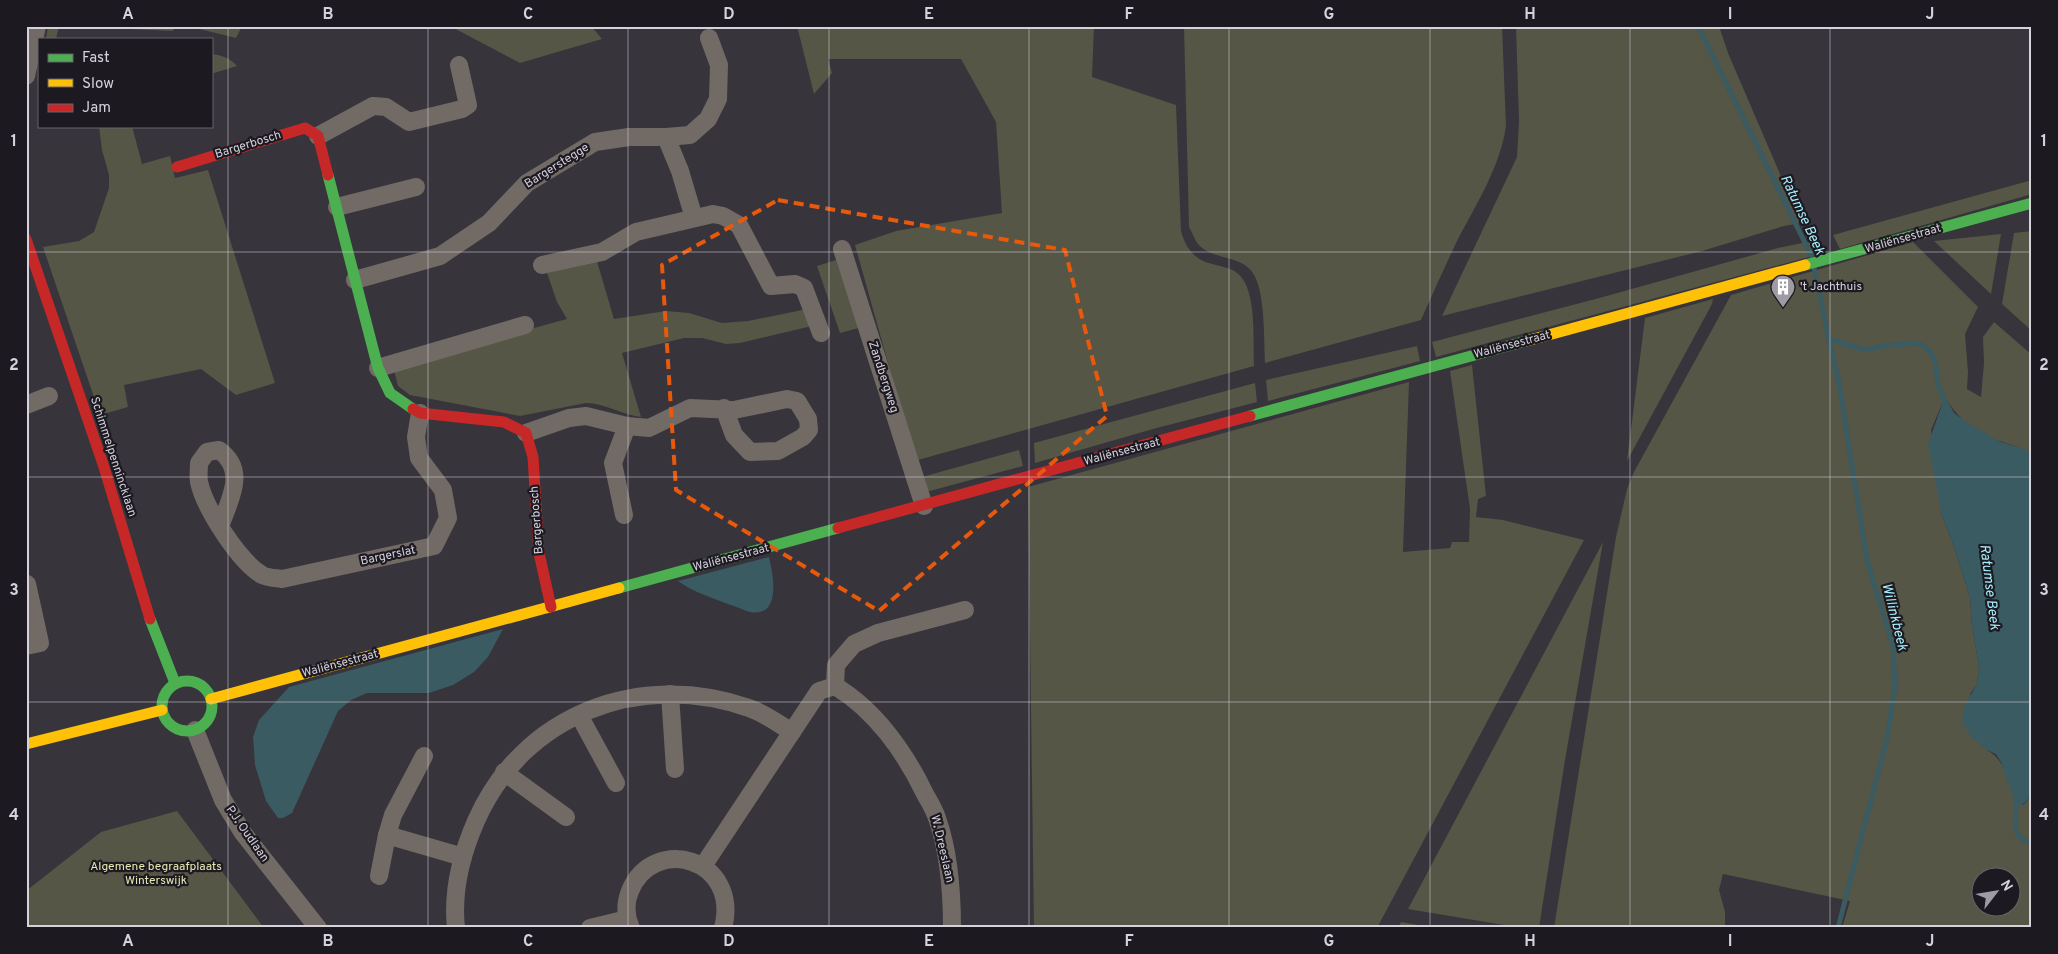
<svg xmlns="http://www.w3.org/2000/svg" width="2058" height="954" viewBox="0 0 2058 954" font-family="Overpass,sans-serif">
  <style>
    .green { fill: #555645; fill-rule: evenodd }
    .water { fill: #3a5b61 }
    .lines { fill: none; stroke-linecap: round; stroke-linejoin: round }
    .stream { stroke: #3a5b61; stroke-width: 5 }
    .street { stroke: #726b65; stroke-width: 18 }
    .fast { stroke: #4caf50; stroke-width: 11 }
    .slow { stroke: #ffc107; stroke-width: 11 }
    .jam { stroke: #c62828; stroke-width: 11 }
    .marked { fill: none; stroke: #e8590c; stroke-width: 4; stroke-dasharray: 10 6; stroke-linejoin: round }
    .grid { fill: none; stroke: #d6d2dc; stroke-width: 1; stroke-opacity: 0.55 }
    .labels { text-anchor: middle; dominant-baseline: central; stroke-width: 4.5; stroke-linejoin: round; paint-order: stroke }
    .street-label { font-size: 12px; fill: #d6d2dc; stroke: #1c1921 }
    .poi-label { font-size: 12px; fill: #d6d2dc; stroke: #1c1921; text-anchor: start }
    .park-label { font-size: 12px; fill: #e6e9b1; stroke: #1c1921 }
    .water-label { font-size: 14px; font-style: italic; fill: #a6effb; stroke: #1c1921 }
    .neatline { fill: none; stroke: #d6d2dc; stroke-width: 2 }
    .grid-label { font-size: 16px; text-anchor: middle; font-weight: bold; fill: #d6d2dc }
  </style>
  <rect width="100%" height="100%" fill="#37343c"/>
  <!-- green -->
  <g class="green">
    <path d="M48 26H59L56 39H46Z"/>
    <path d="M64 26H175L173 31Z"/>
    <path d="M187 26H242L236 38Z"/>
    <path d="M450 26H591L602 39 520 63Z"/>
    <path d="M797 26H1094L1092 77 1176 105 1181 231C1194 278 1229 255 1244 281 1256 301 1253 342 1254 366L918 460 904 420 855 245 896 231 1002 213 996 122 961 59H828L832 73 814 94Z"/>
    <path d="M1184 26H1502L1506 126C1500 167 1477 203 1458 239 1445 266 1433 293 1421 320L1265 363C1264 340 1265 293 1254 275 1243 254 1212 261 1198 244 1194 239 1192 232 1189 227Z"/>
    <path d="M1516 26H1719L1728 53 1801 223 1784 226 1702 251 1442 316 1517 157 1519 121Z"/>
    <path d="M211 54C222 55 230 58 237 66L211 74Z"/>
    <path d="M99 126H132L142 164 170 156 175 178 208 170 275 383 236 395 201 369 124 385 128 407 100 415 43 247 79 241 94 232 109 188V175L102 150Z"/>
    <path d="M2032 180V194L1840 249 1833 235Z"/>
    <path d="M2032 231V331L2002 304 2014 233Z"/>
    <path d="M2001 234 1991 294 1934 241Z"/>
    <path d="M1812 241 1820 254 1436 357 1432 342 1603 297 1778 248Z"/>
    <path d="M1913 242 1978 307 1965 334 1968 372 1967 389 1981 397 1984 363 1983 337 1994 322 2032 355V456C2023 448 2014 446 2003 442 1978 434 1958 420 1945 397L1931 430 1942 516 1952 541 1970 597 1972 625 1979 667 1977 684 1970 694 1987 750C2006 760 2011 786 2016 805H2023L2032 796V928H1842L1850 901 1723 874 1719 890 1725 912V928H1554L1616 537 1627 489 1634 472 1731 295ZM1980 876H2010V906H1980Z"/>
    <path d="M596 258 614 319 666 311 689 313 722 323 748 321 807 309 812 326 740 343 726 344 702 338H684L622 353 641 417C622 415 605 403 586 403L520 416 410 395 398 386 393 366 567 319 557 302 546 270Z"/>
    <path d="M836 260 859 328 840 333 817 266Z"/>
    <path d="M1713 299 1712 304 1627 461 1645 318Z"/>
    <path d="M1417 346 1420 361 1268 401 1266 380Z"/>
    <path d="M1472 365 1486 496 1478 499 1476 517 1503 520 1584 540 1377 928H1034L1028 487 1409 382 1403 552 1450 548 1452 542H1469L1470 509 1450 371Z"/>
    <path d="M1255 383 1257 402 1153 429 1035 463 1034 443Z"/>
    <path d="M1019 450 1023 466 926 492 922 477Z"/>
    <path d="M1603 542 1565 760 1539 928H1522L1408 909Z"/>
    <path d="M177 811 264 928H26V891L101 832Z"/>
    <path d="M1401 922 1435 928H1398Z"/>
  </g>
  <!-- water -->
  <g class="water">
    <path d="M1945 396 1954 413 1968 423 2001 442 2024 449 2032 456V796L2022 805H2016L2001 762 1996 754 1987 750 1971 737 1962 721 1964 706 1977 684 1979 667 1972 625 1970 597 1952 541 1942 516 1928 444Z"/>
    <path d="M769 557C773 574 782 618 750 612 743 610 735 606 728 604 710 597 693 592 678 581Z"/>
    <path d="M503 629 488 657 474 672 453 685 429 693H367L351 700 338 711 292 813 283 818H278L266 801 255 765 253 737 259 720 289 687Z"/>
  </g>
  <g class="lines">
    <!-- stream -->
    <g class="stream">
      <path d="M1698 26 1811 255"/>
      <path d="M1814 268 1829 339 1865 350 1883 346 1917 343C1936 349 1936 367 1938 384 1939 391 1945 394 1944 403"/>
      <path d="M1829 339 1839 383 1867 561 1893 646 1895 687 1887 738 1838 928"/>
      <path d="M2016 799C2017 818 2008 838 2032 843"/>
    </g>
    <!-- street -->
    <g class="street">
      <path d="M26 76 37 26"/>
      <path d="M318 136 373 106 386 107 409 122 462 109 468 105 459 65"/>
      <path d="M666 137 680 171 694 218"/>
      <path d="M337 207 416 187"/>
      <path d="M842 249 924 506"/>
      <path d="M542 265 602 252 636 232 713 214 723 216 739 225 771 286 795 284 804 288 821 333"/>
      <path d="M355 280 440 256 489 223 527 183 595 142 629 137H666L690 135 708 119 718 99 719 65 709 38"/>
      <path d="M378 368 525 325"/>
      <path d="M26 405 49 396"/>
      <path d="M627 426 649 428 690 408 734 410 787 399 797 401 808 419 809 430 803 437 778 451 750 452 734 435 724 408"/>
      <path d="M526 433 569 418 586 416 627 426 613 463 624 515"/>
      <path d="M220 527C229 500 248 471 219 450L207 452 199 463C199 469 198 476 199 482 205 509 239 561 262 575 268 578 276 578 282 579L434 546 448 518 443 490 419 458 416 437 420 413"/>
      <path d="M26 646 40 643 27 584"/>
      <path d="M835 686 836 665 854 644 878 633 965 610"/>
      <path d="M670 694 675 769"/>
      <path d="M579 715 616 783"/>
      <path d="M195 730 223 800 243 833 318 928"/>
      <path d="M504 772 566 817"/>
      <path d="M387 835 463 857"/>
      <path d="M703 866 819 691 835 686C875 710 905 752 925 794 929 801 934 809 937 818 949 852 952 892 952 928"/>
      <path d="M379 876 387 835 393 815 424 756"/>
      <path d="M456 928C452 892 462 853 476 821 523 714 640 670 749 708 764 713 779 724 792 732"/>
      <path d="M590 928 627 919"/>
      <path d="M631 928C625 915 625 903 630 891 653 834 741 858 723 928"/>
    </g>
    <!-- fast -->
    <g class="fast">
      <path d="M328 175 378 368 390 393 413 409"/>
      <path d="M1805 265 2032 203"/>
      <path d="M1250 416 1530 340"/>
      <path d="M619 588 838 528"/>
      <path d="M150 619 175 683"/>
      <circle cx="187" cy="706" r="25"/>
    </g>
    <!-- slow -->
    <g class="slow">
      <path d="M1530 340 1805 265"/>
      <path d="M211 699 619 588"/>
      <path d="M26 744 162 710"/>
    </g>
    <!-- jam -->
    <g class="jam">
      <path d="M177 167 305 128 318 136 328 175"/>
      <path d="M26 239 103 464 150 619"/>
      <path d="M413 409 420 413 504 422 526 433 533 457 539 553 551 607"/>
      <path d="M838 528 1250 416"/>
    </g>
  </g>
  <!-- marked area -->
  <path class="marked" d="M778 200 1065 250 1107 416 879 611 676 490 662 265Z"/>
  <!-- grid -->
  <path class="grid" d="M228 26V928M428 26V928M628 26V928M829 26V928M1029 26V928M1229 26V928M1430 26V928M1630 26V928M1830 26V928M26 252H2032M26 477H2032M26 702H2032"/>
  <!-- icons -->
  <defs>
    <symbol id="building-pin" viewBox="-11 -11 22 30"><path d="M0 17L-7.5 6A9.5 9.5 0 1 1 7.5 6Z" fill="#9e9ba4" stroke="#1c1921"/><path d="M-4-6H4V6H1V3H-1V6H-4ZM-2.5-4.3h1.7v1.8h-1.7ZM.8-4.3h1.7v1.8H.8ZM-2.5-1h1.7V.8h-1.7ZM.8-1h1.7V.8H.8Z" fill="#fff"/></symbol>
  </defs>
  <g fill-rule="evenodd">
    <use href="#building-pin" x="1769" y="273" width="28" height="38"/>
  </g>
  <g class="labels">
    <!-- street labels -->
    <g class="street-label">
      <text transform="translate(248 145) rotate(-17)">Bargerbosch</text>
      <text transform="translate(557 166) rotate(-32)">Bargerstegge</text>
      <text transform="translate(1903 239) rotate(-16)">Waliënsestraat</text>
      <text transform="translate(1512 345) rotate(-15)">Waliënsestraat</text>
      <text transform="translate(883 377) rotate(72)">Zandbergweg</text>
      <text transform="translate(1122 452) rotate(-15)">Waliënsestraat</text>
      <text transform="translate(113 457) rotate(72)">Schimmelpennincklaan</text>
      <text transform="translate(537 520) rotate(-94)">Bargerbosch</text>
      <text transform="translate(388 556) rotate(-12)">Bargerslat</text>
      <text transform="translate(731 558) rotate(-15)">Waliënsestraat</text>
      <text transform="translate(340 664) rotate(-15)">Waliënsestraat</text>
      <text transform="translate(247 834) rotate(55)">P.J. Oudlaan</text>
      <text transform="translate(942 849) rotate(77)">W. Dreeslaan</text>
    </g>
    <!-- poi labels -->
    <g class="poi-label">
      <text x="1800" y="287">'t Jachthuis</text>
    </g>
    <!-- park labels -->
    <g class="park-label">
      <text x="156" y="867">Algemene begraafplaats<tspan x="156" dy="14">Winterswijk</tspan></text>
    </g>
    <!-- water labels -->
    <g class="water-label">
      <text transform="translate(1802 215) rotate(65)">Ratumse Beek</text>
      <text transform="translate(1989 587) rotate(83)">Ratumse Beek</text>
      <text transform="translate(1894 617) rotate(76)">Willinkbeek</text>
    </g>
  </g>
  <!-- border -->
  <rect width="2058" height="954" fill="none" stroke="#1c1921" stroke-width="55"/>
  <!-- legend -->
  <rect x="38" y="38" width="175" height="90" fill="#1c1921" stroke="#66636c"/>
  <rect x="48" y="54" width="25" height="8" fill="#4caf50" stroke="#66636c"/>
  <text x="82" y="62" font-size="15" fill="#d6d2dc">Fast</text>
  <rect x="48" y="79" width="25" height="8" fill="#ffc107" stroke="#66636c"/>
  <text x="82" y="88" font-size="15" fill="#d6d2dc">Slow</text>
  <rect x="48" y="104" width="25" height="8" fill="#c62828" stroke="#66636c"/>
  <text x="82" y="112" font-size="15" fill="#d6d2dc">Jam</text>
  <!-- north arrow -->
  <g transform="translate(1996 892) rotate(59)"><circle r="24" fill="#1c1921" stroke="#66636c"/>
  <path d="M0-4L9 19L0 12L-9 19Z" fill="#9e9ba4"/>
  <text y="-8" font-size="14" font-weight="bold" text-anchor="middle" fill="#d6d2dc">N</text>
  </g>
  <rect x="28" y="28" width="2002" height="898" class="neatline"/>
  <g class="grid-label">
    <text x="128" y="19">A</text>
    <text x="328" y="19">B</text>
    <text x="528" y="19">C</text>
    <text x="729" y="19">D</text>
    <text x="929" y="19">E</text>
    <text x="1129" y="19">F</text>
    <text x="1329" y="19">G</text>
    <text x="1530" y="19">H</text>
    <text x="1730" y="19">I</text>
    <text x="1930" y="19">J</text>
    <text x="14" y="146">1</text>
    <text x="2044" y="146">1</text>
    <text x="14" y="370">2</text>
    <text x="2044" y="370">2</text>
    <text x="14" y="595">3</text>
    <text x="2044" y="595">3</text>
    <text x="14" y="820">4</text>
    <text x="2044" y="820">4</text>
    <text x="128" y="946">A</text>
    <text x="328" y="946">B</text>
    <text x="528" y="946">C</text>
    <text x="729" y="946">D</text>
    <text x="929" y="946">E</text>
    <text x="1129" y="946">F</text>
    <text x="1329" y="946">G</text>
    <text x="1530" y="946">H</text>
    <text x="1730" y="946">I</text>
    <text x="1930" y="946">J</text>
  </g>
</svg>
